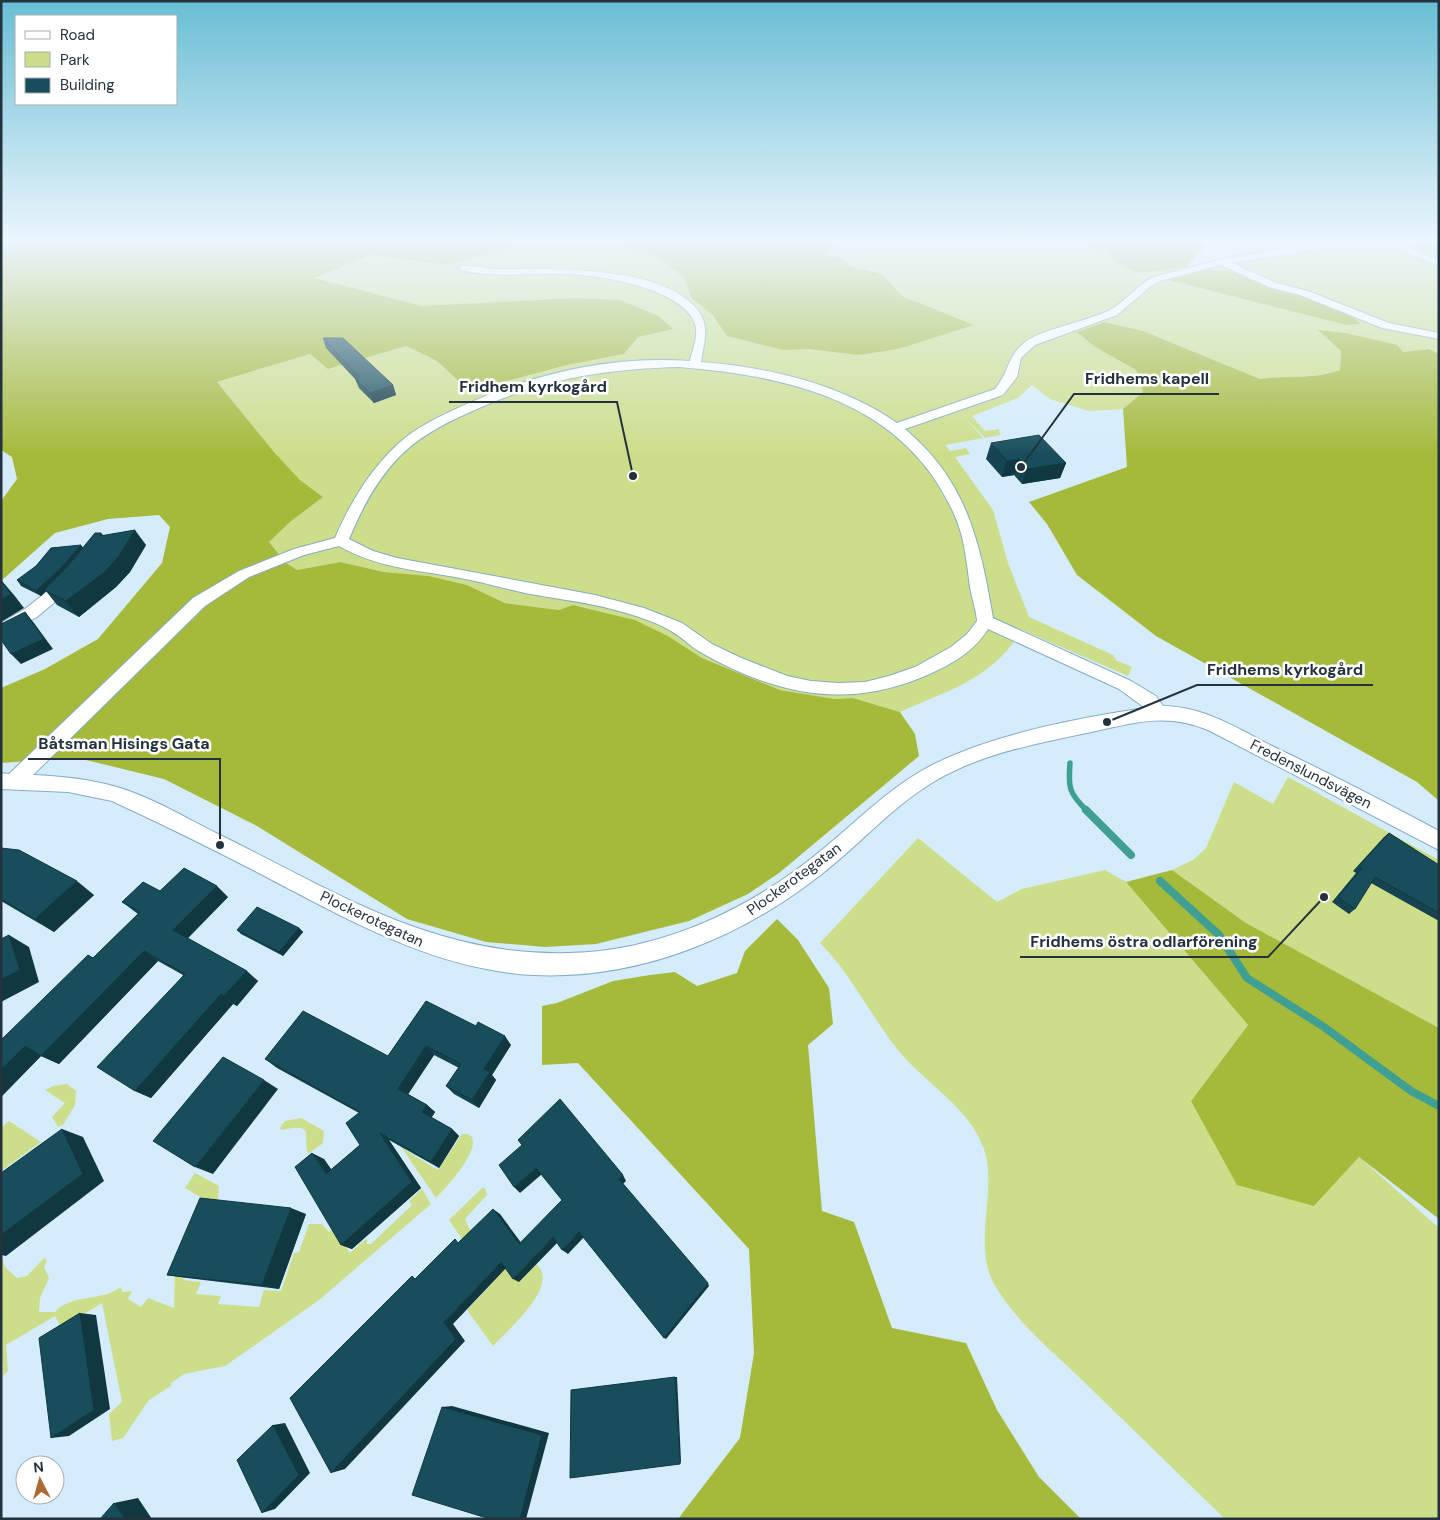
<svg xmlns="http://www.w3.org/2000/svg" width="1440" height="1520" viewBox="0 0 1440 1520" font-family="'DM Sans',sans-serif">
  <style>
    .green { fill: #cdde8b; fill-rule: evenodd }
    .forest { fill: #a5ba3b }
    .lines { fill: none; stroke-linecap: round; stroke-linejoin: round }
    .stream-far1 { stroke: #3e9f92; stroke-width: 5.5 }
    .stream { stroke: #3e9f92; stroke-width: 8 }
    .minor-casing { stroke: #86abc4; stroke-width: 2 }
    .minor { fill: #fff; fill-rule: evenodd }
    .wall { fill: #15434f }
    .shaded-wall { fill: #113740 }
    .building { fill: #184e5c; stroke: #113740 }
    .labels { text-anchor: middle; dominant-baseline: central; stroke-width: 5; stroke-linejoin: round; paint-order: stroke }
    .street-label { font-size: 15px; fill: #23323d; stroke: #fff }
    .leader { fill: none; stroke: #23323d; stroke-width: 2 }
    .callout-dot { fill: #23323d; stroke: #fff; stroke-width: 2 }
    .callout-label { font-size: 16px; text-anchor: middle; font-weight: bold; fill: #23323d; stroke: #fff; stroke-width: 5; stroke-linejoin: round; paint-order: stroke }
  </style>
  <rect width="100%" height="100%" fill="#d5ecfc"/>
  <!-- green -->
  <g class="green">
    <path d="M811 242H1064L1106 251 1118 264 1138 273 1186 267 1275 244 1300 242H1400L1439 257V354L1429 349 1403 352 1398 345 1319 330 1341 351 1340 370C1315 380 1287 375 1260 379L1143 331 1104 322 1078 332 1095 347 1136 370 1143 392 1123 409 1089 411 1050 399 1032 385 1018 398 972 416 985 431 999 429 1000 435 985 438 965 418 983 438 945 445 950 451 966 448 970 454 955 457 993 510 1008 563 1029 617 1113 655 1116 660 1132 667 1128 676 1022 630C992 679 951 689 900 712L853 698 835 699 780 690 702 658 668 636 635 620 574 605 559 610 505 603 467 585 429 576 384 572 340 562 297 570 286 563 269 542 290 522 323 497 300 480 274 452 217 382 310 354 329 369 406 346 437 361 469 391 567 365 624 354 638 337 620 300 574 298 422 306 315 278 370 255 446 265 515 247H627L658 257 684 278 692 299 712 314 727 336 973 325 902 296 882 274 850 266 843 259 824 254 837 246ZM1205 270 1222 273 1236 272 1273 288 1318 302 1359 324 1346 325 1170 280Z"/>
    <path d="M1288 777 1439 860V1028L1246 923 1172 870 1193 860 1206 848 1234 782 1273 804Z"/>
    <path d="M918 838 997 902 1022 889 1105 870 1126 882 1248 1025 1191 1101 1314 1206 1359 1157 1439 1228V1519H1225C1177 1472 1129 1426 1081 1379 1051 1350 1014 1320 993 1282 974 1246 995 1194 986 1156 975 1110 926 1085 898 1050 870 1015 852 975 820 943Z"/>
    <path d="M67 1084 76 1091 75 1105 63 1125 58 1127 52 1117 65 1103 45 1090 53 1086Z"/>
    <path d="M378 1113 409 1142 405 1150 438 1170 462 1134H468L472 1137C479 1153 447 1186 436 1198Z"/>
    <path d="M301 1118 324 1131 323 1143 308 1154C302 1136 317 1122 281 1130L280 1128 285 1121Z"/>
    <path d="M9 1121 41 1142 1 1171V1128Z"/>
    <path d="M195 1173 219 1186 218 1201 183 1280 201 1282 196 1294 221 1296 218 1304 259 1307 264 1290 281 1291 294 1253 299 1252 309 1224H322L329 1232 334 1227 350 1253 367 1238V1244H371L412 1205 409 1201 422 1189 431 1204 319 1300 225 1366 184 1374 171 1383V1386L149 1400 123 1438 112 1441 109 1414 122 1402 102 1303 61 1328 55 1316 6 1345 8 1371 3 1376 1 1254 5 1267 17 1278 27 1276 44 1258 47 1261 44 1267 49 1278 40 1298 39 1312H55C72 1293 102 1302 121 1287L122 1292 132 1291 128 1299 141 1307 148 1298 174 1308 175 1270 207 1201 185 1188Z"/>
    <path d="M482 1188H485L487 1195 465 1219 474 1240 502 1257 519 1282 536 1264C561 1285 508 1330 493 1346L467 1310 492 1283 449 1220Z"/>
  </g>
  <!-- forest -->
  <g class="forest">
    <path d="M1 242H811L838 246 825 254 843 259 850 266 882 274 902 296 974 325 898 349 859 355 809 349 783 350 727 336 712 314 692 299 684 278 658 257 627 247H515L446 265 370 255 315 278 422 306 574 298 620 300 658 316 673 329 638 337 624 354 567 365 469 391 437 361 406 346 328 369 310 354 217 382 274 452 300 480 323 497 290 522 269 542 286 563 297 570 340 562 384 572 429 576 467 585 505 603 559 610 573 605 635 620 668 636 702 658 780 690 835 699 853 698 900 712 915 734 919 756 779 873 748 894 689 921 596 944 545 947 486 942 407 919 257 826 164 779 86 760 56 759 1 763V688L45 669 98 639 162 563 170 527 159 515 108 519 55 533 1 581V501L17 479 12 457 1 450Z"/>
    <path d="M1064 242H1209L1186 267 1138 273 1118 264 1106 251Z"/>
    <path d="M1400 242H1439V257Z"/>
    <path d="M1205 270C1215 272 1227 270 1236 272 1247 274 1260 284 1271 288 1300 298 1339 301 1360 324L1346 325 1169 280Z"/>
    <path d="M1104 322 1143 331 1260 379C1286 375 1315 380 1340 370L1341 351 1318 330 1345 333 1398 345 1403 352 1429 349 1439 354V801L1417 782 1156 636 1077 575 1047 524 1029 502 1127 467 1123 409 1143 392 1136 370 1095 347 1077 332Z"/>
    <path d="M1172 870 1246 923 1439 1028V1219L1359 1157 1314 1206 1237 1185 1191 1101 1248 1025 1126 882Z"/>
    <path d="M777 919 798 940 829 988 833 1024 808 1045 822 1211 854 1222 892 1328 966 1343 997 1410 1039 1477 1081 1519H678L740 1438 754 1353 749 1249 578 1063 542 1065V1006L557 1003 613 981 650 975 675 972 697 986 737 973 745 951Z"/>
  </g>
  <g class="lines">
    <!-- stream-far1 -->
    <path class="stream-far1" d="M1070 763C1068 788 1069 793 1087 811"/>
    <!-- stream -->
    <g class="stream">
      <path d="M1086 810 1131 855"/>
      <path d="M1160 881 1219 935 1247 978 1324 1027 1411 1091 1439 1106"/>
    </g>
    <defs>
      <g id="minor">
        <path d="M1328 242H1348L1343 245 1232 263 1277 283 1308 291 1389 323 1439 333V339L1382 328 1300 295 1269 287 1221 265 1160 281 1151 286 1117 315 1035 345 1021 358 1017 377 1003 395 905 429C967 481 980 542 993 618L1131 681 1156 696 1163 706C1204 706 1240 730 1276 748 1331 774 1385 802 1439 831V850L1208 730C1168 713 1136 722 1096 731 1041 743 984 752 935 781 893 806 861 843 823 873 741 938 639 980 533 975 439 970 356 924 274 881 221 853 166 826 112 801L68 792 1 789V773L9 774 193 598 239 571 294 549 335 538C350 503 370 470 398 444 416 427 439 417 460 407 532 374 611 355 690 361 692 350 699 336 695 324 690 310 677 302 665 296 629 279 586 273 547 274 517 274 488 277 460 270V266C470 264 486 269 497 269 550 270 658 264 696 308 711 325 704 342 701 362 768 367 841 384 897 423L995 389C1010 371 1006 358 1025 342 1040 330 1087 321 1108 311 1125 303 1136 285 1154 277L1222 259ZM679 367C793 376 909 403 957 521 965 542 967 565 970 587 972 599 976 609 977 621L967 634 951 647 915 667 889 676 865 682 838 683 811 681 787 676 739 657 712 644 682 623 644 608 595 595 397 558 373 551 349 539C361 510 376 481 398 458 417 438 443 424 468 413 539 380 601 369 679 367ZM339 546C375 567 415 570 455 577 479 581 502 588 525 593 551 598 578 601 604 607 626 613 651 619 671 631 682 637 691 647 702 653 771 692 839 709 915 680 943 669 972 655 988 629L1119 689 1145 708C1077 718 983 736 923 770 886 791 856 822 823 849 752 908 663 951 569 953 433 957 333 890 216 833 184 817 151 797 117 787 89 779 61 776 33 775L205 606 249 577 304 555Z"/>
        <path d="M1380 242H1392L1439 260V266Z"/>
        <path d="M69 577 74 578 77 582 74 586 37 617 1 637V623L25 609 64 578Z"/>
      </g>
    </defs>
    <!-- minor casing -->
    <use href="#minor" class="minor-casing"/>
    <!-- minor -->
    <use href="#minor" class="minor"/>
  </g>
  <!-- wall -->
  <g class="wall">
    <path d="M323 338 393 385 396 395 374 403 359 388 355 379 326 348Z"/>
    <path d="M991 443 1066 463 1060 478 1022 484 1014 475 1002 477 986 459Z"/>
    <path d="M101 533 103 535 146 545 130 572 116 587 79 617 57 605 46 591 41 596 21 586 17 580 83 548Z"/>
    <path d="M1389 833 1439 865V921L1371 883 1355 909 1349 914 1332 902 1356 873 1353 871 1384 837Z"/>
    <path d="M1 848 94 895 54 932 1 901Z"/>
    <path d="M160 891 228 897 188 938 258 981 237 1006 233 1004 151 1098 135 1091 183 975 158 961 59 1064 41 1056 1 1097V1040L93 958 138 914 122 902Z"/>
    <path d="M299 928 303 932 283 956 241 934 237 930Z"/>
    <path d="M426 1001 511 1045 492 1075 496 1080 479 1108 454 1094 446 1086 459 1068 434 1055 408 1094 427 1105 435 1112 431 1118 452 1129 459 1136 439 1168 389 1140 421 1188 352 1249 341 1245 324 1159 331 1170 360 1145 359 1113 277 1068 265 1059 388 1056Z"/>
    <path d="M306 1214 279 1289 187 1278 167 1275Z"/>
  </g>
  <!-- shaded-wall -->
  <g class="shaded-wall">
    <path d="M393 385 396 395 374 403 370 393Z"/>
    <path d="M1019 459 1014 475 1002 477 1007 461Z"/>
    <path d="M1066 463 1060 478 1022 484 1027 469Z"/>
    <path d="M135 530 146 545 130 572 116 587 79 617 66 601Z"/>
    <path d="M81 545 85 550 44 590 46 591 41 596 36 591Z"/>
    <path d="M2 581 14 595 24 608 1 622Z"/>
    <path d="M25 612 34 623 53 649 21 664 11 654Z"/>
    <path d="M77 881 94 895 54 932 35 919Z"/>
    <path d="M217 886 228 897 186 940 173 930Z"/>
    <path d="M299 928 303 932 283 956 279 952Z"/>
    <path d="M9 935 29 947 39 982 1 1002V980Z"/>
    <path d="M144 951 158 961 59 1064 41 1056Z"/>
    <path d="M247 971 258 981 237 1006 224 996Z"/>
    <path d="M221 994 233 1004 151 1098 135 1091Z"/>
    <path d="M505 1036 511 1045 492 1075 496 1080 479 1108 472 1100 484 1069Z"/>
    <path d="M25 1046 43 1054 1 1097V1070Z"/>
    <path d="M426 1046 434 1055 407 1096 398 1089Z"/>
    <path d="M264 1080 278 1089 213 1174 195 1167Z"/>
    <path d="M427 1105 435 1112 430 1120 422 1112Z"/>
    <path d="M62 1129 83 1137 104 1181 6 1256 1 1255V1235Z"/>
    <path d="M452 1129 459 1136 439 1168 431 1162Z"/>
    <path d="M380 1133 389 1140 421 1188 352 1249 341 1245Z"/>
    <path d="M312 1153 324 1159 338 1179 326 1174Z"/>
    <path d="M536 1168 542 1174 520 1193 514 1187Z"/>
    <path d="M623 1175 626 1181 622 1185 619 1179Z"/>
    <path d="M291 1208 306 1214 279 1289 262 1285Z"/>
    <path d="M493 1209 500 1214 525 1248 519 1244Z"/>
    <path d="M579 1232 584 1237 568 1254 562 1250Z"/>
    <path d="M553 1237 558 1242 519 1282 513 1279Z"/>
    <path d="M501 1262 508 1266 453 1324 465 1341 345 1469 331 1473 444 1322Z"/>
    <path d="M708 1283 709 1286 666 1339 664 1338Z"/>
    <path d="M80 1313 96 1315 110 1409 69 1436 51 1438Z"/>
    <path d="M675 1377H677L681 1461 680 1464Z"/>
    <path d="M452 1406 549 1433 526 1519H520L442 1407Z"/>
    <path d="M285 1423 310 1473 275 1509 262 1513 273 1425Z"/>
    <path d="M138 1498 152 1519H125L114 1503Z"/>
  </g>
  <!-- building -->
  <g class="building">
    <path d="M323 338H343L393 385 370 393 355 378 359 377Z"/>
    <path d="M1039 435 1066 463 1027 469 1019 459 1007 461 991 443Z"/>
    <path d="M135 530 119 556 105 572 66 601 44 590 67 567 95 533H101L100 536Z"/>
    <path d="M81 545 62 567 36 591 17 580 36 566 51 548Z"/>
    <path d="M1 581 11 594 1 600Z"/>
    <path d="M25 612 44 639 11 654 1 640V624Z"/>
    <path d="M1389 833 1439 865V913L1375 877 1355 909 1338 897 1362 868 1359 866Z"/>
    <path d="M1 848 19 850 77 881 35 919 1 899Z"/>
    <path d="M184 868 217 886 173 930 247 971 224 996 221 994 135 1091 97 1067 185 974 144 951 41 1056 25 1046 1 1070V1040L88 955 93 958 140 912 122 902 143 882 160 891Z"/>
    <path d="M257 907 299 928 279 952 237 930Z"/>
    <path d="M9 935 20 970 1 980V939Z"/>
    <path d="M426 1001 476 1026 478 1022 505 1036 484 1069 490 1072 472 1100 446 1086 461 1064 426 1046 398 1089 427 1105 422 1112 452 1129 431 1162 380 1133 412 1182 341 1245 295 1167 312 1153 326 1174 360 1145 346 1123 360 1112 265 1059 303 1011 388 1056Z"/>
    <path d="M223 1057 264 1080 195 1167 153 1141Z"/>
    <path d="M560 1099 623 1175 619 1179 708 1283 664 1338 579 1232 562 1250 553 1237 513 1279 501 1262 444 1322 456 1339 331 1473 290 1398 412 1276 415 1279 455 1239 458 1243 493 1209 519 1244 562 1200 536 1168 514 1187 499 1165 522 1145 518 1140Z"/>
    <path d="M62 1129 83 1174 1 1235V1173Z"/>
    <path d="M200 1198 291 1208 262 1285 167 1275Z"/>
    <path d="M80 1313 94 1410 51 1438 39 1338Z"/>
    <path d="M675 1377 680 1464 570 1478 571 1390Z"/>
    <path d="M442 1407 542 1435 520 1519H490L412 1495Z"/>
    <path d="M273 1425 299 1475 262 1513 237 1460Z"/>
    <path d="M114 1503 125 1519H100Z"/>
  </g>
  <!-- sky -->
  <linearGradient id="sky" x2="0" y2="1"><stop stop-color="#68bed4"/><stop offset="0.53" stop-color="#ecf6fe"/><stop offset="1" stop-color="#ecf6fe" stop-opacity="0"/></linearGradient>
  <rect width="1440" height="454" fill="url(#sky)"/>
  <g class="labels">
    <!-- street labels -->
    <g class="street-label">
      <text transform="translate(1311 774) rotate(27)">Fredenslundsvägen</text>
      <text transform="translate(794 879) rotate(-36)">Plockerotegatan</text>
      <text transform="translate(372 919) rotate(25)">Plockerotegatan</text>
    </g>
  </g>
  <!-- callouts -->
  <path class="leader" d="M1021 467L1074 394H1219M633 476L617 402H449M1107 722L1197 685H1373M220 845L220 759H28M1324 897L1268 957H1020"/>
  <g class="callout-dot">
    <circle cx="1021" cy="467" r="5"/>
    <circle cx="633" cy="476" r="5"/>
    <circle cx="1107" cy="722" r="5"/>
    <circle cx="220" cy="845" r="5"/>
    <circle cx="1324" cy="897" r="5"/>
  </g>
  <g class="callout-label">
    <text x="1147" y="384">Fridhems kapell</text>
    <text x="533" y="392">Fridhem kyrkogård</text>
    <text x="1285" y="675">Fridhems kyrkogård</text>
    <text x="124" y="749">Båtsman Hisings Gata</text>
    <text x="1144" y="947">Fridhems östra odlarförening</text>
  </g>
  <!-- border -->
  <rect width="1440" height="1520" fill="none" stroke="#23323d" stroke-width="5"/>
  <!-- legend -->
  <rect x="15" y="15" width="162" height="90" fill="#ffffff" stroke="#a7adb1"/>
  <rect x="25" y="31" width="25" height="8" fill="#ffffff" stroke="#a7adb1"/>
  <text x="60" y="40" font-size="15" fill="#23323d">Road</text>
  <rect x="25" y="52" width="25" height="15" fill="#cdde8b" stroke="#a7adb1"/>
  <text x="60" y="65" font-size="15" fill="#23323d">Park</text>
  <rect x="25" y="78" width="25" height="15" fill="#184e5c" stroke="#a7adb1"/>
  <text x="60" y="90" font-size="15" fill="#23323d">Building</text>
  <!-- north arrow -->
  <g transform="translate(40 1480) rotate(354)"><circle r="24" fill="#ffffff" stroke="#a7adb1"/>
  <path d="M0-4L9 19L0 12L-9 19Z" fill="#ac6b35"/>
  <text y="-8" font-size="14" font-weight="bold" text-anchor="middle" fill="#23323d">N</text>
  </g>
</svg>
